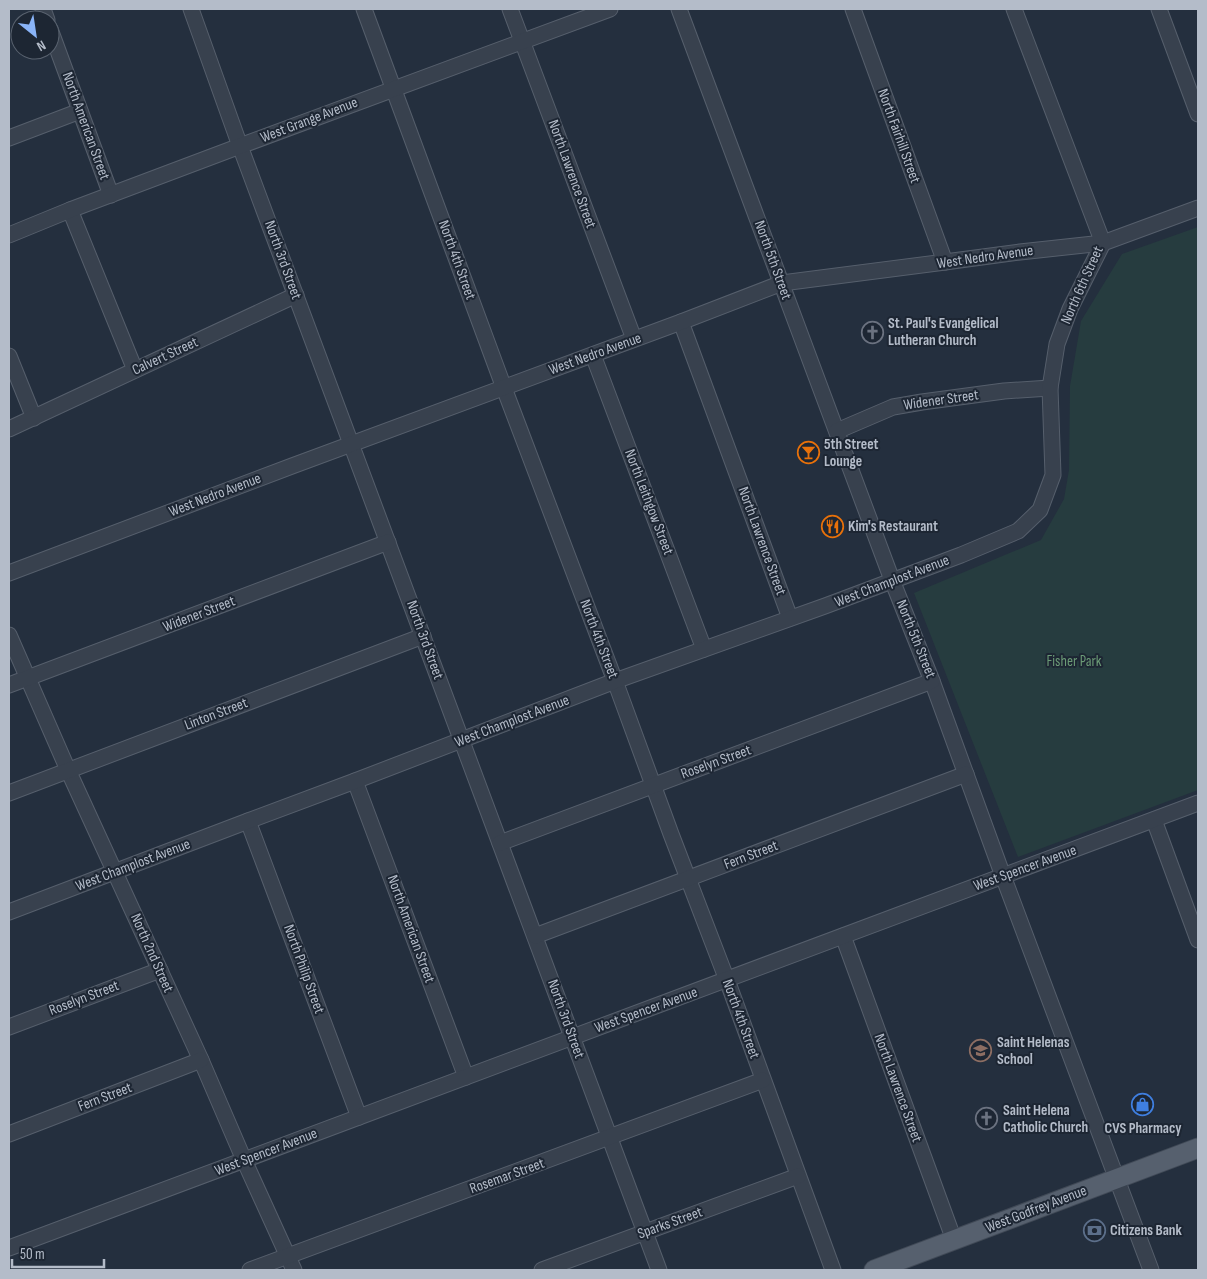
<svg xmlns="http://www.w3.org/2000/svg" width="1207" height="1279" viewBox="0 0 1207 1279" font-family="'Sofia Sans Condensed',sans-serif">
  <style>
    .green { fill: #263c3f }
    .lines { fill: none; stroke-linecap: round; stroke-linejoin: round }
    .minor-casing { stroke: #565f6c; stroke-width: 17 }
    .major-casing { stroke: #414a57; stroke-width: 21 }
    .minor { stroke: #38414e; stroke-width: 15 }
    .major { stroke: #56606e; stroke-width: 19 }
    .labels { text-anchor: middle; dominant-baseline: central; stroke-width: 4; stroke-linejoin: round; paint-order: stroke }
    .street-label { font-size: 15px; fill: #b4bcc9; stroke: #1d2633 }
    .poi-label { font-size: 15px; font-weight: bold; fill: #b4bcc9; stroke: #1d2633; text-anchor: start }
    .park-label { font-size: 15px; fill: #6b9a76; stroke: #1d2633 }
  </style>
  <rect width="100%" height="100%" fill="#242f3e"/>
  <!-- green -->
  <path class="green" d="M1198 227V790L1018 857 914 593 1041 540 1064 499 1069 470 1070 386 1081 321 1122 254Z"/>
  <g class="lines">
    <defs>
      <g id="minor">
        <path d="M43 9 47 20"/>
        <path d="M191 9 240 146 659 1270"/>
        <path d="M364 9 504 388 615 681 671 834 727 980 833 1270"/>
        <path d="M510 9 634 339"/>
        <path d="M679 9 892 580 932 681 1003 876 1151 1270"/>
        <path d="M853 9 945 262"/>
        <path d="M1159 9 1198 114"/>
        <path d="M50 29 111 195"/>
        <path d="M9 138 80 111"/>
        <path d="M70 210 135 370"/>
        <path d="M9 235 70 210 240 146 610 9"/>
        <path d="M681 322 790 618"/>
        <path d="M593 355 704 649"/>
        <path d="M9 356 34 418"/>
        <path d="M9 429 296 295"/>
        <path d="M837 431 893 407 922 402 1004 391 1050 388"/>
        <path d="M9 573 292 466 681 322 782 283 945 262 1020 252 1103 243 1198 208"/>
        <path d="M9 635 68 770 201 1060 244 1160 294 1270"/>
        <path d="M9 685 388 542"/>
        <path d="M355 781 466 1077"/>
        <path d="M9 793 423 636"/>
        <path d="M1154 820 1198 940"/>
        <path d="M248 821 359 1117"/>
        <path d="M500 843 932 681"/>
        <path d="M9 912 248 821 355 781 615 681 825 606 961 555 1018 531 1040 510 1053 475 1050 388 1057 344 1070 309 1103 243 1014 9"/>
        <path d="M535 936 966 774"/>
        <path d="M843 936 954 1240"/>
        <path d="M9 1027 160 970"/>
        <path d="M9 1134 201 1060"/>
        <path d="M9 1248 1198 803"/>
        <path d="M250 1270 763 1080"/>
        <path d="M542 1270 798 1176"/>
      </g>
      <path id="major" d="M874 1270 1198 1148"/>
    </defs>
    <!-- minor casing -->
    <use href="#minor" class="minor-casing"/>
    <!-- major casing -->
    <use href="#major" class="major-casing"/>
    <!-- minor -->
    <use href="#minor" class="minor"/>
    <!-- major -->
    <use href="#major" class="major"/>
  </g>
  <!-- icons -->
  <defs>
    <symbol id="church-ring" viewBox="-11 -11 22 22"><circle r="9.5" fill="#1d2633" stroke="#6b7280" stroke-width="1.5"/><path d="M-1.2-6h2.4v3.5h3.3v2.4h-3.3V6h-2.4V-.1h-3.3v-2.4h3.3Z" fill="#6b7280"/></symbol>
    <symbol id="bar-ring" viewBox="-11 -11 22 22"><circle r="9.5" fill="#1d2633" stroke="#e8710a" stroke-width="1.5"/><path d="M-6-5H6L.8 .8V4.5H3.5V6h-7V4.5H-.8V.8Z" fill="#e8710a"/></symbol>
    <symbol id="restaurant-ring" viewBox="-11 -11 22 22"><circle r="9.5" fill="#1d2633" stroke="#e8710a" stroke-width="1.5"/><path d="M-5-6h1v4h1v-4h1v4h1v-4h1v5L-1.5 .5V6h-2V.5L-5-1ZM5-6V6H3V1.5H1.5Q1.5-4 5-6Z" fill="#e8710a"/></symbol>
    <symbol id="school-ring" viewBox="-11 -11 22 22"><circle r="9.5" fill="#1d2633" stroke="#8d6e63" stroke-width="1.5"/><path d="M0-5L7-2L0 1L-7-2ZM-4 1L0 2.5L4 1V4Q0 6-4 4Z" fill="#8d6e63"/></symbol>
    <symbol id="shop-ring" viewBox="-11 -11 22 22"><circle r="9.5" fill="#1d2633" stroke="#3f7fe0" stroke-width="1.5"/><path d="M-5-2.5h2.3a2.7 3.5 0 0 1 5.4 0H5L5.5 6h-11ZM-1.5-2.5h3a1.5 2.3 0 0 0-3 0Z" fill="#3f7fe0"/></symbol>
    <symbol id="bank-ring" viewBox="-11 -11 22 22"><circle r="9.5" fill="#1d2633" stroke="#5c6f8a" stroke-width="1.5"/><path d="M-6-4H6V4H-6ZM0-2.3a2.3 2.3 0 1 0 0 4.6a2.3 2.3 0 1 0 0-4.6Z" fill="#5c6f8a"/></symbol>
  </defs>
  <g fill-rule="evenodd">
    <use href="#church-ring" x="860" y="320" width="25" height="25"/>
    <use href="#bar-ring" x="796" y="440" width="25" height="25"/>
    <use href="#restaurant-ring" x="820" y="514" width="25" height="25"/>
    <use href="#school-ring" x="968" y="1038" width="25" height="25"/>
    <use href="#shop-ring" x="1130" y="1092" width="25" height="25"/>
    <use href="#church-ring" x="974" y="1106" width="25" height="25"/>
    <use href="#bank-ring" x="1082" y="1218" width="25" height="25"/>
  </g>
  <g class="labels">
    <!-- street labels -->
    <g class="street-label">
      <text transform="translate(309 120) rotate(-21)">West Grange Avenue</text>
      <text transform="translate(86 126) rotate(70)">North American Street</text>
      <text transform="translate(899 136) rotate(70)">North Fairhill Street</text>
      <text transform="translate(572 174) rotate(70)">North Lawrence Street</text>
      <text transform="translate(985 257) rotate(-8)">West Nedro Avenue</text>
      <text transform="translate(283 260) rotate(70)">North 3rd Street</text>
      <text transform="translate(457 260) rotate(70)">North 4th Street</text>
      <text transform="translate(773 260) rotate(70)">North 5th Street</text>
      <text transform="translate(1082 285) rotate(-66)">North 6th Street</text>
      <text transform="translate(595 354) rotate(-20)">West Nedro Avenue</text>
      <text transform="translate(165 356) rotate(-25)">Calvert Street</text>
      <text transform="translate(941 400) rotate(-8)">Widener Street</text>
      <text transform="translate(215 495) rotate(-21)">West Nedro Avenue</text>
      <text transform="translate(649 502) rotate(69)">North Leithgow Street</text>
      <text transform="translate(762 541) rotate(70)">North Lawrence Street</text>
      <text transform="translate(892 581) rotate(-21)">West Champlost Avenue</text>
      <text transform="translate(199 614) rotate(-21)">Widener Street</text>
      <text transform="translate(599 639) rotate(69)">North 4th Street</text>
      <text transform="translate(916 639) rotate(68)">North 5th Street</text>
      <text transform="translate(425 640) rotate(70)">North 3rd Street</text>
      <text transform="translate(216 714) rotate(-21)">Linton Street</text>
      <text transform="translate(512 721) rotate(-21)">West Champlost Avenue</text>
      <text transform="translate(716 762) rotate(-20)">Roselyn Street</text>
      <text transform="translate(751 855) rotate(-21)">Fern Street</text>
      <text transform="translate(133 865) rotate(-21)">West Champlost Avenue</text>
      <text transform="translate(1025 868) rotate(-20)">West Spencer Avenue</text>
      <text transform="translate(411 929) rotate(70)">North American Street</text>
      <text transform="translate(152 953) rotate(66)">North 2nd Street</text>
      <text transform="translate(304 969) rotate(70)">North Philip Street</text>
      <text transform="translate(84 998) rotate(-21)">Roselyn Street</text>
      <text transform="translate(646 1010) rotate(-20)">West Spencer Avenue</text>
      <text transform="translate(566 1019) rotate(70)">North 3rd Street</text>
      <text transform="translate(741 1019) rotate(70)">North 4th Street</text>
      <text transform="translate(898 1088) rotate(70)">North Lawrence Street</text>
      <text transform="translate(105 1097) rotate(-21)">Fern Street</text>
      <text transform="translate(266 1152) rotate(-21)">West Spencer Avenue</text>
      <text transform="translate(507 1176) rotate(-20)">Rosemar Street</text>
      <text transform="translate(1036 1209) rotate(-21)">West Godfrey Avenue</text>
      <text transform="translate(670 1223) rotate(-20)">Sparks Street</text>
    </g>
    <!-- poi labels -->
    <g class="poi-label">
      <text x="888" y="323">St. Paul's Evangelical<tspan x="888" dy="17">Lutheran Church</tspan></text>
      <text x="824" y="444">5th Street<tspan x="824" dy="17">Lounge</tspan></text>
      <text x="848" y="526">Kim's Restaurant</text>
      <text x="997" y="1042">Saint Helenas<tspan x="997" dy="17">School</tspan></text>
      <text x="1003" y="1110">Saint Helena<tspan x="1003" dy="17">Catholic Church</tspan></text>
      <text x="1143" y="1128" text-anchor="middle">CVS Pharmacy</text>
      <text x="1110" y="1230">Citizens Bank</text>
    </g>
    <!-- park labels -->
    <g class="park-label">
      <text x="1074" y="661">Fisher Park</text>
    </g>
  </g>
  <!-- border -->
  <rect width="1207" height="1279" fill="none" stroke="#b4bcc9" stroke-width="20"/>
  <!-- north arrow -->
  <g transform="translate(35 35) rotate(150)"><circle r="24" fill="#1d2633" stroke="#59626f"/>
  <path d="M0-4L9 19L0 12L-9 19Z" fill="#8ab4f8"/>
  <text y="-8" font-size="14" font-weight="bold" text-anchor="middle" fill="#b4bcc9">N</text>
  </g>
  <!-- scale -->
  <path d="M12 1259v8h92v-8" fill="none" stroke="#b4bcc9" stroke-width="2.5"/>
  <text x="20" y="1259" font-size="15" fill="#b4bcc9" stroke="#1d2633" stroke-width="4" paint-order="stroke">50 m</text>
</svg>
